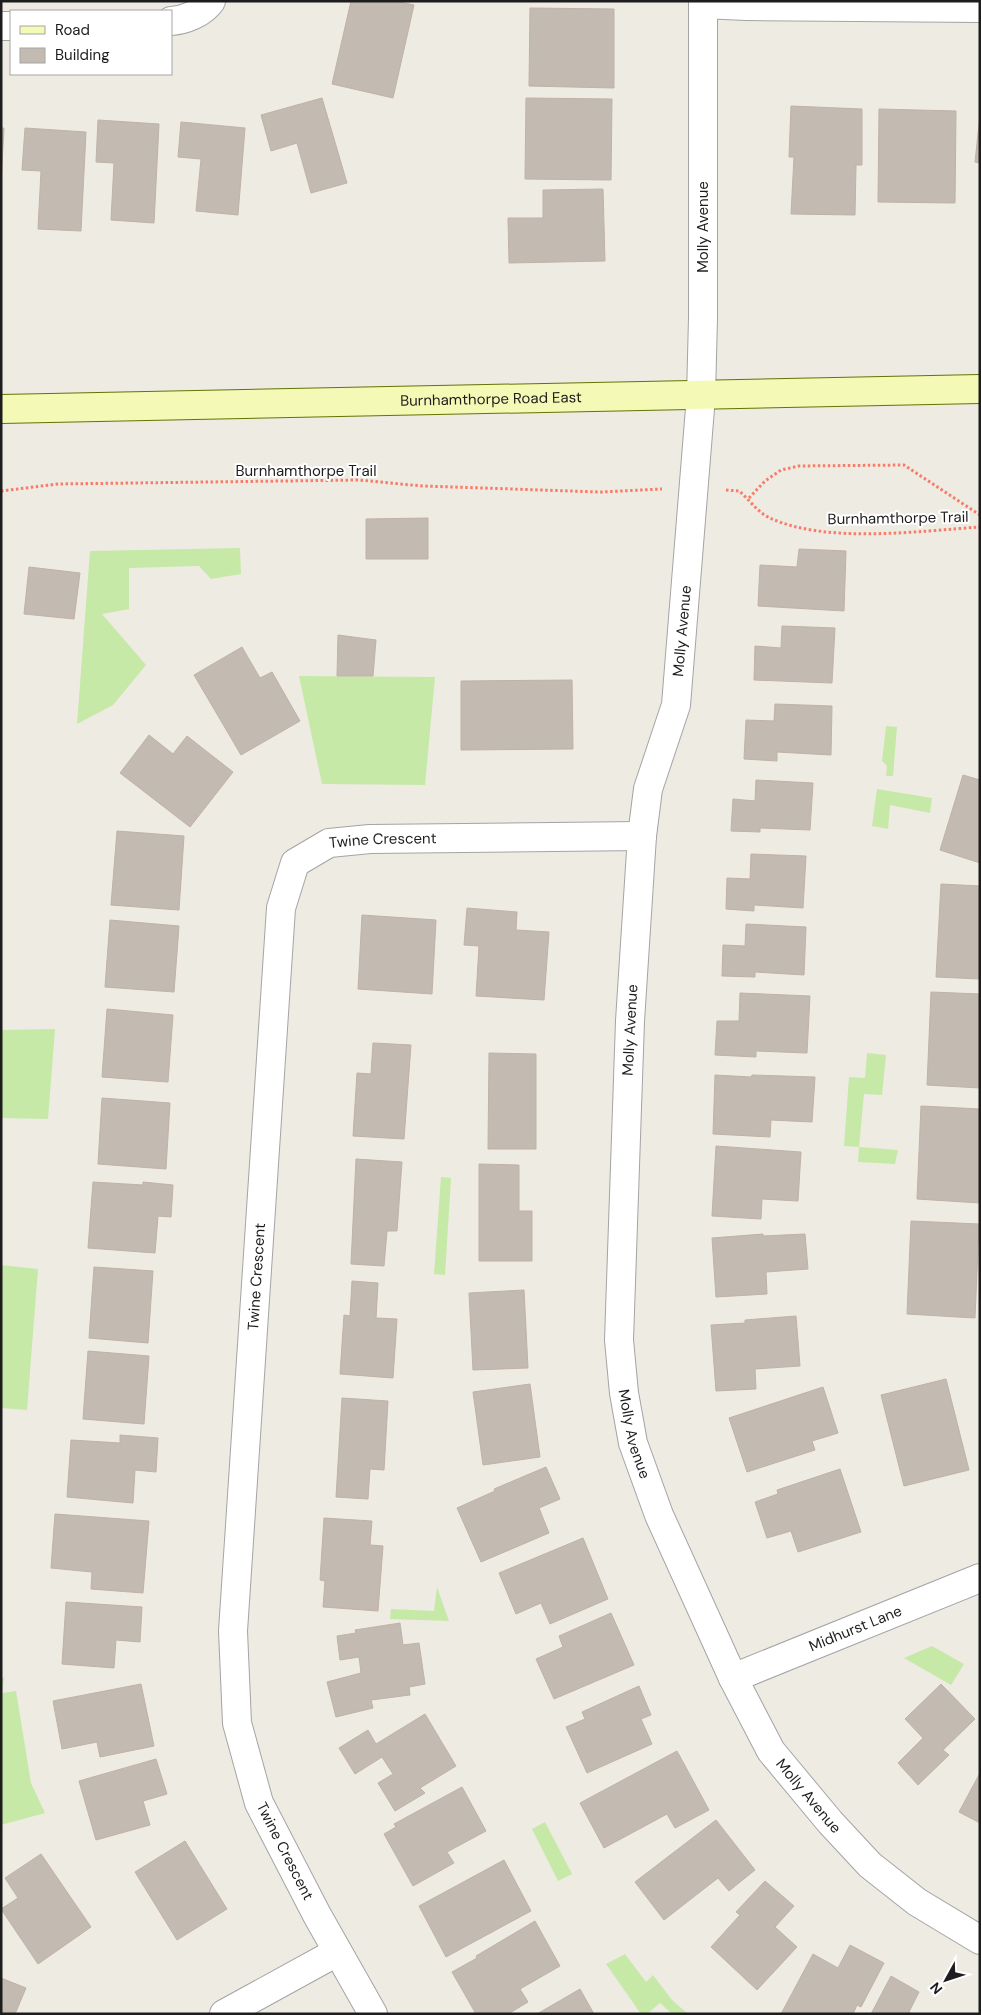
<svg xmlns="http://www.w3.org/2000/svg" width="981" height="2015" viewBox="0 0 981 2015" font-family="'DM Sans',sans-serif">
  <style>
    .grass { fill: #c6e9a8 }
    .building { fill: #c3bab2; stroke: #c0b2a5 }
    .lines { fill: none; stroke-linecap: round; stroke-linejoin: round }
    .street-casing { stroke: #a4a4a4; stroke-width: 30 }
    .secondary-casing { stroke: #647305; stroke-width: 30 }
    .path { stroke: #f97c69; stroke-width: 3; stroke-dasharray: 2.5 2.5; stroke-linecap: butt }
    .street { stroke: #fff; stroke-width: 28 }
    .secondary { stroke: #f4f9b6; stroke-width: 28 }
    .labels { text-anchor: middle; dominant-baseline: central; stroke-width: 4; stroke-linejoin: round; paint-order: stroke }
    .street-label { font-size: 15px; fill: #1d1d1d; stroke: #fff }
  </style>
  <rect width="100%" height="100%" fill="#eeebe3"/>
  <!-- grass -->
  <g class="grass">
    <path d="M240 548 241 574 211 579 199 566 129 568V609L102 614 146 665 113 705 77 724 90 551Z"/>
    <path d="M299 676 435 677 425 785 322 784Z"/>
    <path d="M886 726 897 727 893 776H886L887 766 882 761Z"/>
    <path d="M877 789 932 798 930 813 890 805 888 829 872 826Z"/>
    <path d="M55 1029 48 1119 1 1118V1030Z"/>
    <path d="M867 1053 886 1055 882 1095 864 1094 859 1147 898 1150 895 1164 858 1162 859 1147 844 1146 849 1077 865 1078Z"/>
    <path d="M441 1177 451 1178 445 1275 434 1274Z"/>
    <path d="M1 1265 38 1269 27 1410 1 1408Z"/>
    <path d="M437 1587 449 1621 390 1619 391 1609 434 1611Z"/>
    <path d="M932 1646 964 1664 951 1685 904 1658Z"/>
    <path d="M1 1677 4 1678 2 1693 16 1691 31 1783 45 1813 1 1825Z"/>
    <path d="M545 1822 572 1874 558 1881 532 1829Z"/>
    <path d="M625 1954 646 1982 653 1975 672 2000 688 2014H672L660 2003 647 2014H641L606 1964Z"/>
  </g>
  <!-- building -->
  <g class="building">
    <path d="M351 1H396L414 5 393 98 332 84Z"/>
    <path d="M530 8 614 9V88L529 86Z"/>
    <path d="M322 98 347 183 311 193 297 143 271 151 261 115Z"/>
    <path d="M526 98 612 99 611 180 525 179Z"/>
    <path d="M791 106 862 109V165H856L855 215 791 214 794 157H789Z"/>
    <path d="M879 109 956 111 955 203 878 202Z"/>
    <path d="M980 115V163L975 162Z"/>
    <path d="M98 120 159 124 154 223 111 220 114 163 96 162Z"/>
    <path d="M181 122 245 128 238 215 196 211 201 159 178 157Z"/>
    <path d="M1 128H4L1 183Z"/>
    <path d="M25 128 86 132 81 231 38 229 41 171 22 170Z"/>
    <path d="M603 189 605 261 509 263 508 218H543V190Z"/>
    <path d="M428 518V559H366V519Z"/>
    <path d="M799 549 846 551 844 611 758 606 760 565 797 567Z"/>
    <path d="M29 567 80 573 74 619 24 614Z"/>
    <path d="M782 626 835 628 832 683 754 680 755 646 781 648Z"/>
    <path d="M338 635 376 640 373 676H337Z"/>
    <path d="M242 647 260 678 272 672 300 721 241 755 194 675Z"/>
    <path d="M572 680 573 749 461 750V681Z"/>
    <path d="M775 704 832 706 831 755 777 752V761L744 759 746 720 774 721Z"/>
    <path d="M149 735 173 754 187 736 233 772 190 827 120 773Z"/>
    <path d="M963 775 980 780V863L940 850Z"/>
    <path d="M756 780 813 783 810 830 760 828V832L731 831 733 799 755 801Z"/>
    <path d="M117 831 184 836 179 910 111 905Z"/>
    <path d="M751 854 806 856 803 908 754 905V911L726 909 727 878 750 879Z"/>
    <path d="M941 884 980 886V979L936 977Z"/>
    <path d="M467 908 517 912 516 930 549 932 544 1000 476 996 479 946 464 945Z"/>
    <path d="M362 915 436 920 432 994 358 989Z"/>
    <path d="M110 920 179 926 174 992 105 987Z"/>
    <path d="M746 924 806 927 804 975 755 972V977L722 976 723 945 745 946Z"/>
    <path d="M931 992 980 994V1088L927 1085Z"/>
    <path d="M740 993 810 996 807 1053 756 1051V1057L715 1055 717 1021H739Z"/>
    <path d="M107 1009 173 1015 168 1082 102 1077Z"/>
    <path d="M373 1043 411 1045 404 1139 353 1136 357 1073 371 1074Z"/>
    <path d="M489 1053 536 1054V1149H488Z"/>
    <path d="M715 1075 751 1077 752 1075 815 1077 812 1122 771 1120 770 1137 713 1134Z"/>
    <path d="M102 1098 170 1103 166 1169 98 1164Z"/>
    <path d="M921 1106 980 1109V1203L917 1199Z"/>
    <path d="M716 1146 801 1152 798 1201 762 1199 761 1219 712 1216Z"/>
    <path d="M356 1159 402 1162 397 1231H387L384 1266 351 1264Z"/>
    <path d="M479 1164 519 1165V1211H532V1261H479Z"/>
    <path d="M93 1182 143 1185V1182L173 1185 171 1217 158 1216 155 1253 88 1248Z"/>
    <path d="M911 1221 979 1224 975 1318 907 1314Z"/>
    <path d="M763 1234V1236L805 1234 808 1269 766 1272 767 1294 716 1297 712 1238Z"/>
    <path d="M94 1267 153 1271 148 1343 89 1338Z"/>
    <path d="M352 1281 378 1283 376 1318 397 1319 393 1378 340 1374 344 1315 350 1316Z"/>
    <path d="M524 1290 528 1368 473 1370 469 1293Z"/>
    <path d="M796 1316 800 1366 755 1369 756 1389 716 1391 711 1325 745 1323V1320Z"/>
    <path d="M88 1351 149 1356 144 1424 83 1419Z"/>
    <path d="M946 1379 969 1470 904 1486 881 1395Z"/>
    <path d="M530 1384 540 1457 483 1465 473 1392Z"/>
    <path d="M823 1387 838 1433 812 1441 815 1450 747 1472 729 1418Z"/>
    <path d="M342 1398 388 1401 384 1470 370 1469 368 1499 336 1497Z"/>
    <path d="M120 1435 158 1438 156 1472 135 1470 133 1503 67 1497 71 1440 120 1443Z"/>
    <path d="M546 1467 560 1499 539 1508 549 1533 481 1562 457 1508 495 1491 494 1489Z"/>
    <path d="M840 1469 861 1532 798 1552 791 1531 767 1538 755 1502 778 1494 777 1490Z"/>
    <path d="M55 1514 149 1521 143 1593 91 1589 92 1572 51 1568Z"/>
    <path d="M324 1518 372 1521 370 1545 383 1546 378 1611 323 1607 325 1581 320 1580Z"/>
    <path d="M583 1538 608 1599 550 1624 541 1603 516 1614 499 1573Z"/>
    <path d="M66 1602 142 1607 140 1642 116 1640 114 1668 62 1664Z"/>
    <path d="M611 1613 634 1665 554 1699 536 1659 563 1647 559 1636Z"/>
    <path d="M400 1623 403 1645 419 1643 425 1684 409 1687 410 1695 371 1700 373 1708 336 1717 327 1682 361 1673 359 1657 340 1660 337 1636 356 1633 355 1630Z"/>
    <path d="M141 1684 154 1746 100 1757 97 1742 62 1749 53 1701Z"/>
    <path d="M941 1684 975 1719 943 1750 949 1755 918 1785 898 1763 923 1738 905 1719Z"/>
    <path d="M639 1686 651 1715 641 1719 652 1744 587 1773 566 1727 585 1719 582 1712Z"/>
    <path d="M425 1714 456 1766 420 1788 425 1793 395 1811 378 1783 393 1774 382 1757 355 1774 339 1748 368 1730 376 1744Z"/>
    <path d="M677 1751 709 1810 675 1828 667 1814 604 1848 580 1803Z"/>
    <path d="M156 1759 167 1794 143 1801 150 1825 96 1840 79 1781Z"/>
    <path d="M980 1773V1823L959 1812Z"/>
    <path d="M462 1787 486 1831 447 1852 454 1863 413 1886 384 1834 396 1827 394 1824Z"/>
    <path d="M716 1820 755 1870 729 1891 718 1878 664 1920 635 1882Z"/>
    <path d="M185 1841 227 1909 177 1940 135 1872Z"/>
    <path d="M41 1854 91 1927 38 1964 1 1909 18 1898 5 1878Z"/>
    <path d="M504 1860 531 1911 446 1957 419 1906Z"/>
    <path d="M765 1881 794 1906 775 1927 797 1947 757 1990 711 1947 740 1915 736 1912Z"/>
    <path d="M535 1921 560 1966 520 1989 528 2002 508 2014H476L452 1972 477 1958 476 1956Z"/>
    <path d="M850 1945 884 1963 861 2007 857 2005 853 2014H781L813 1954 838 1968Z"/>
    <path d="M891 1976 919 1992 909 2012 912 2014H871Z"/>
    <path d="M1 1978 26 1988 15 2014H1Z"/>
    <path d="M580 1989 594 2014H537Z"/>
  </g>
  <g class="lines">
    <defs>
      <g id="street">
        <path id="s1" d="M703 1V318L701 396 676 705 648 789 642 836 630 1021 619 1340 624 1393 633 1443 659 1515 733 1678 771 1751 830 1822 870 1865 917 1902 980 1940"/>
        <path d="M703 4 746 6 980 8"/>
        <path d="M171 21C185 20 203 13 211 1"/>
        <path d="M1 26H11"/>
        <path id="s2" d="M733 1678 980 1578"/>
        <path d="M224 2014 337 1952"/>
        <path id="s3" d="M373 2014 317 1915 259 1803 237 1723 233 1631 281 908 295 863 329 843 370 839 642 836"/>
      </g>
      <g id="secondary">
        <path id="s4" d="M1 409 980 389"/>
      </g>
    </defs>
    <!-- street casing -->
    <use href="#street" class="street-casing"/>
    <!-- secondary casing -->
    <use href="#secondary" class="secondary-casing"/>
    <!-- path -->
    <g class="path">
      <path d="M726 490 739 491C749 499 758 513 770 518 826 544 919 531 980 527"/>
      <path d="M1 491 58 484 359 480 422 486 601 492 662 489"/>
      <path d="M749 498 765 481 781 470 799 466 904 465 980 515"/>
    </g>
    <!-- street -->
    <use href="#street" class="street"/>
    <!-- secondary -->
    <use href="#secondary" class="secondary"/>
  </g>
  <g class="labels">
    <!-- street labels -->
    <g class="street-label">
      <text transform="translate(703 227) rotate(-90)">Molly Avenue</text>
      <text stroke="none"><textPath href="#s4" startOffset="490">Burnhamthorpe Road East</textPath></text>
      <text x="306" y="471">Burnhamthorpe Trail</text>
      <text transform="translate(898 518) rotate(-1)">Burnhamthorpe Trail</text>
      <text transform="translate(682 631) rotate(-85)">Molly Avenue</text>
      <text stroke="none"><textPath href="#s3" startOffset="1280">Twine Crescent</textPath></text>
      <text transform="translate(630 1030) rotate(-87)">Molly Avenue</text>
      <text stroke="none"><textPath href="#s3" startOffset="770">Twine Crescent</textPath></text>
      <text stroke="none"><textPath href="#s1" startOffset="1441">Molly Avenue</textPath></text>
      <text stroke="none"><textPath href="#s2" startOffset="132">Midhurst Lane</textPath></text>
      <text stroke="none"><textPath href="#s1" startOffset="1846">Molly Avenue</textPath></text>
      <text transform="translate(285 1851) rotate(63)">Twine Crescent</text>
    </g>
  </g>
  <!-- border -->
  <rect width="981" height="2015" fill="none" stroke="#1d1d1d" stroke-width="5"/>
  <!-- legend -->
  <rect x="10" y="10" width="162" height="65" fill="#ffffff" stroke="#a5a5a5"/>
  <rect x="20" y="26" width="25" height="8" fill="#f4f9b6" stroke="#a5a5a5"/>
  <text x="55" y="35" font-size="15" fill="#1d1d1d">Road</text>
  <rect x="20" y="48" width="25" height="15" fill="#c3bab2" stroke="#a5a5a5"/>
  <text x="55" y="60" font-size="15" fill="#1d1d1d">Building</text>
  <!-- north arrow -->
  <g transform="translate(946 1980) rotate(230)" stroke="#ffffff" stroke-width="4" paint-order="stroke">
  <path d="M0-4L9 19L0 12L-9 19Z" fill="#1d1d1d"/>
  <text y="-8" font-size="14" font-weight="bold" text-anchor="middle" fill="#1d1d1d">N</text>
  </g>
</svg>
